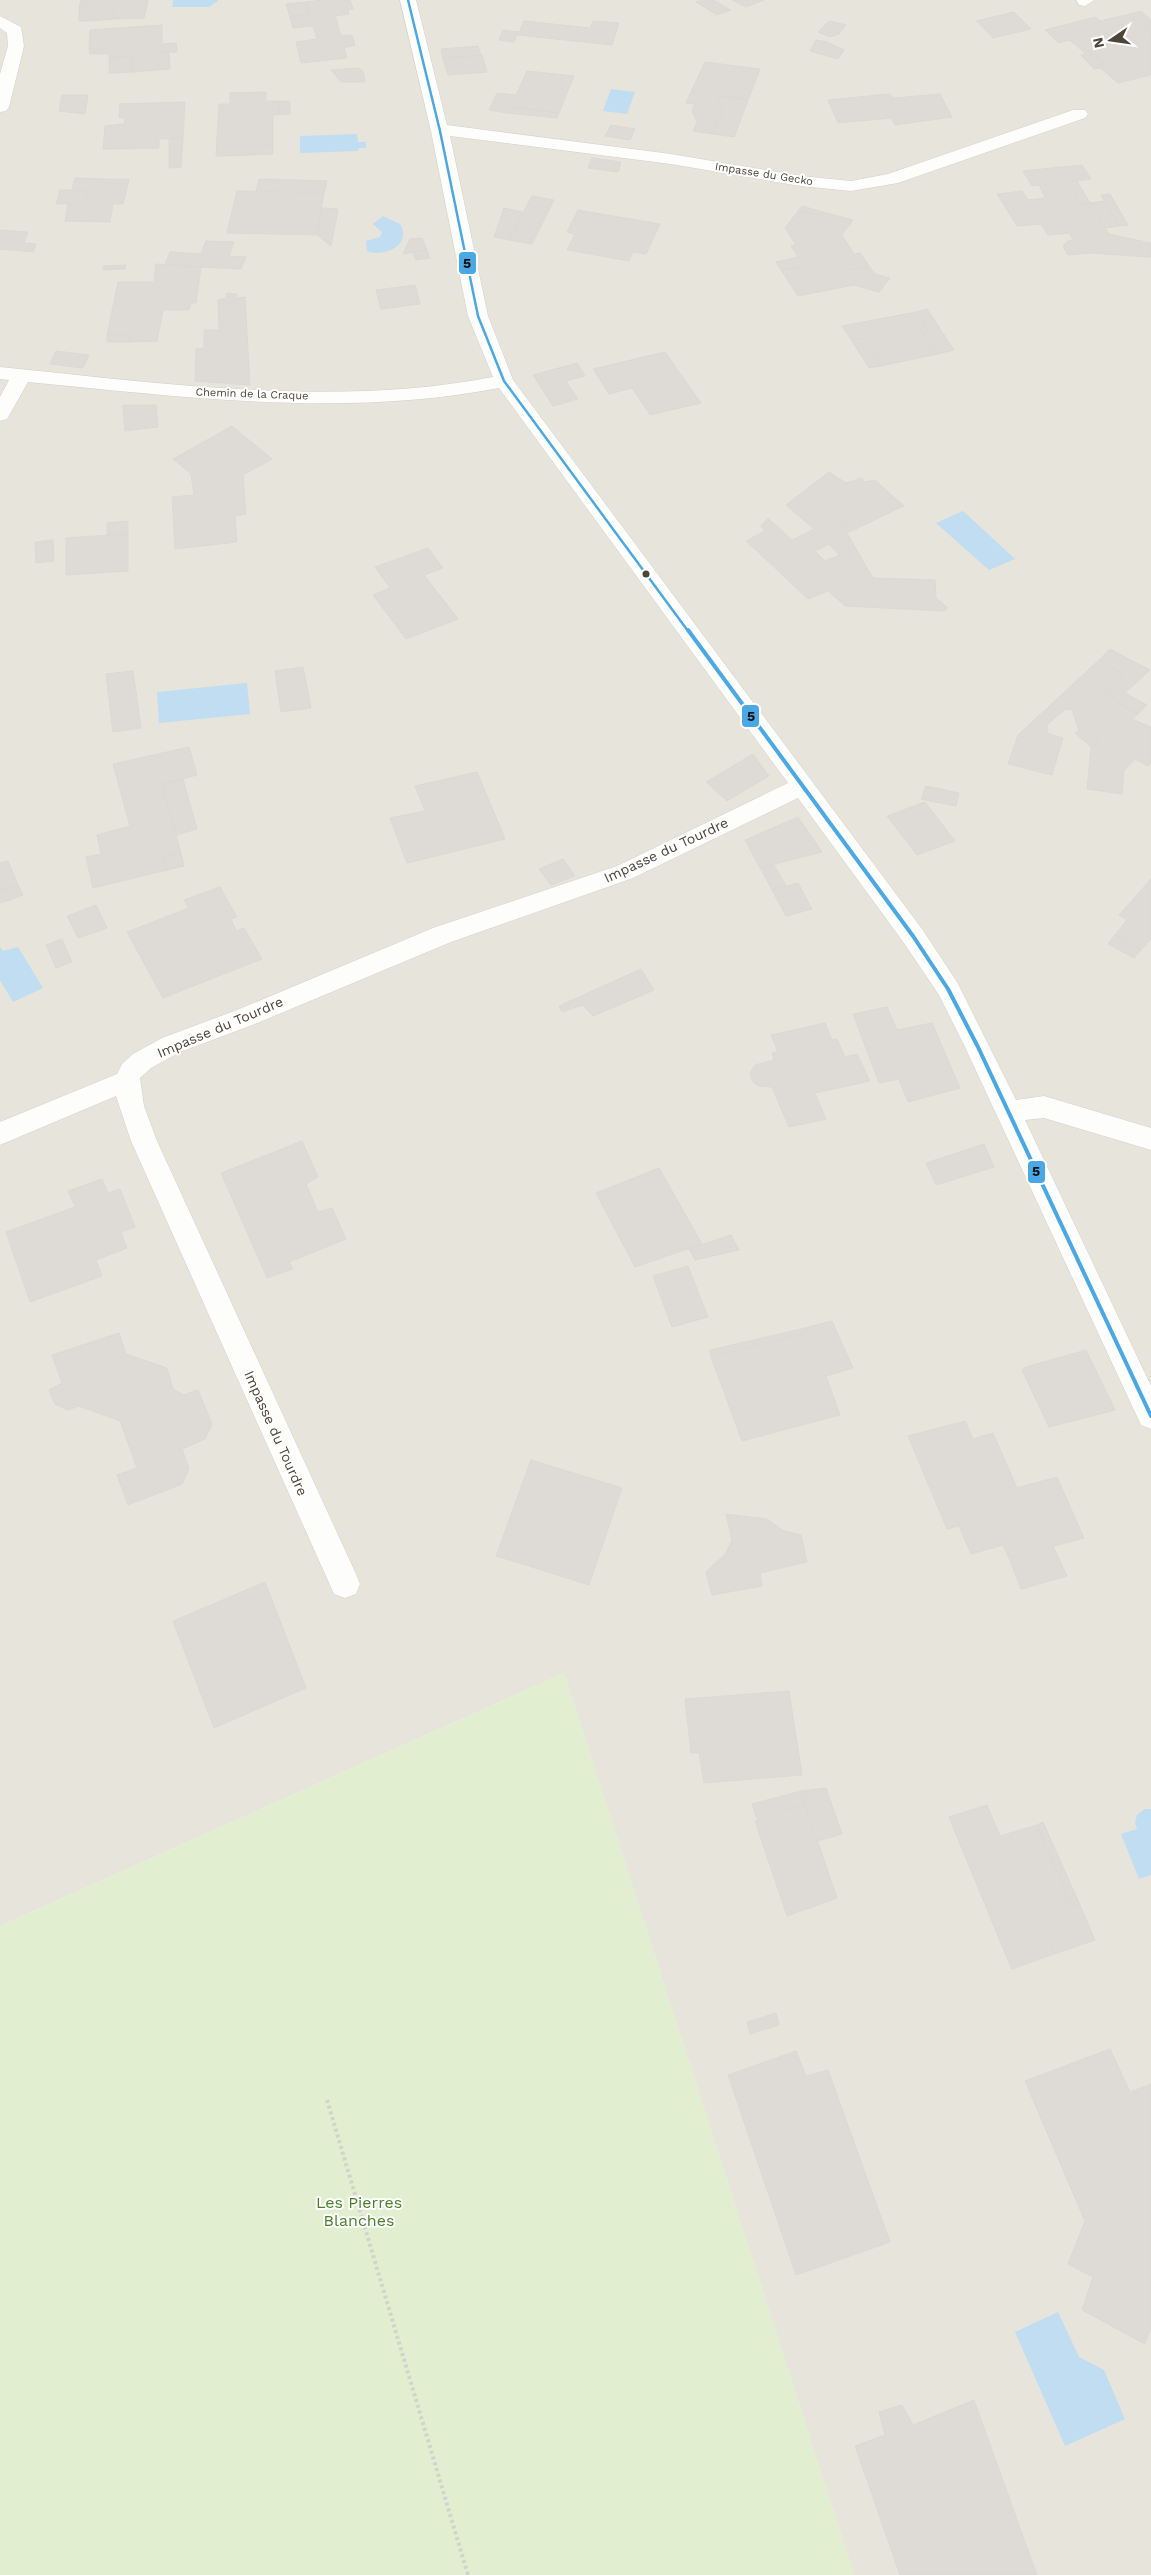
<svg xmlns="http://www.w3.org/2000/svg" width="1151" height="2575" viewBox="0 0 1151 2575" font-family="'Work Sans',sans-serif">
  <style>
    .residential { fill: #e7e4dc }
    .green { fill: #e1eecf }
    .water { fill: #c0ddf1 }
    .building { fill: #dedbd6; stroke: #dcd9d4; fill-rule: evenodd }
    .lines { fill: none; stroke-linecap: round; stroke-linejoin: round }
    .minor-casing { stroke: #d2d0cb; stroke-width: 1 }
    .path { stroke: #d3d2cc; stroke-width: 4; stroke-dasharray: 3 3; stroke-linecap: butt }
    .minor { fill: #fdfdfc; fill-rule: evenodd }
    .bus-1-far1-casing { stroke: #fff; stroke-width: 5 }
    .bus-1-casing { stroke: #fff; stroke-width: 8 }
    .bus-1-far1 { stroke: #4aa9e4; stroke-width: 2.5 }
    .bus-1 { stroke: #4aa9e4; stroke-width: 4 }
    .bus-dot { fill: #4b4439; stroke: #fff; stroke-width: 2 }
    .labels { text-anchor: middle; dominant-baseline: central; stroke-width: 4; stroke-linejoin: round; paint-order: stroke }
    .far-street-label { font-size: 11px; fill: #4b4439; stroke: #fff }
    .street-label { font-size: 14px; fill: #4b4439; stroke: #fff }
    .near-park-label { font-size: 16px; fill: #4a7f2a; stroke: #fff }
    .line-badge { stroke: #fff; stroke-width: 2 }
    .pale-badge-label { font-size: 14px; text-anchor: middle; font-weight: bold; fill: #111 }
  </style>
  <rect width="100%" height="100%" fill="#f4f2ee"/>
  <!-- residential -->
  <path class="residential" d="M0 0H1151V2575H854L564 1673 0 1926Z"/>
  <!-- green -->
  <path class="green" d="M564 1673 854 2575H0V1926Z"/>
  <!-- water -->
  <g class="water">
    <path d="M173 0H218V1L209 7H172Z"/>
    <path d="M611 89 635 92 627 114 603 111Z"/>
    <path d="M357 134 358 142H366V148H359L358 151 300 153V136Z"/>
    <path d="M383 216 400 224C413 245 383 258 367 251L366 241 380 237 382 232 373 224Z"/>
    <path d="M963 511 1015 559 989 570 936 523Z"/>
    <path d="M247 683 250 714 159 723 157 692Z"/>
    <path d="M0 947 3 951 18 947 43 988 13 1002 0 980Z"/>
    <path d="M1145 1809H1151V1875L1139 1879 1121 1834 1137 1829 1135 1823 1137 1815Z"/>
    <path d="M1058 2312 1079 2357 1104 2370 1125 2419 1065 2446 1015 2332Z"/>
  </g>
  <!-- building -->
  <g class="building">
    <path d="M81 0H148L147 6H114L115 19 85 21V6L79 7Z"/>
    <path d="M324 0H350L353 9 348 10 349 14 335 16 341 36 352 35 355 45 344 48 347 58 301 63 296 42 317 39 313 26 293 28 290 17 309 14 306 2Z"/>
    <path d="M702 0H713L731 10 717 15 696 2Z"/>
    <path d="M732 0H764L746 7Z"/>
    <path d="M306 2 309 14 290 17 286 4Z"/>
    <path d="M85 6V21H79V7Z"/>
    <path d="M114 6H147L144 18 115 19Z"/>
    <path d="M1141 11 1151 20V33L1130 14Z"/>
    <path d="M1014 12 1031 29 993 38 976 21Z"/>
    <path d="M1130 14 1151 33V75L1118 83 1097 65 1105 63 1095 54 1088 56 1070 40 1059 43 1045 30 1096 17 1100 21Z"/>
    <path d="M524 21 590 28 593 21 619 23 612 45 518 35Z"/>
    <path d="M829 21 846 25 839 34 830 37 818 32Z"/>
    <path d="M162 25V53H169L170 69 132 72 131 56 109 58V48L89 49 90 30Z"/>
    <path d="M503 30 518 32 514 42 499 40Z"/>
    <path d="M816 40 827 42 844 50 838 59 810 51Z"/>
    <path d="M176 43 177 52 162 53 163 44Z"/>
    <path d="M478 46 481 55 443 59 441 49Z"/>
    <path d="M109 48V54H90L89 49Z"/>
    <path d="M1086 54 1097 65 1101 68 1094 69 1081 55Z"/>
    <path d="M1095 54 1105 63 1097 65 1088 56Z"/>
    <path d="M482 55 487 72 448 75 443 59Z"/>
    <path d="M131 56 132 72 109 73V58Z"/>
    <path d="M705 62 760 69 748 100 721 96 716 107 724 108 713 134 693 131 697 122 692 111 699 93 691 92Z"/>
    <path d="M358 68 363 71 365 82H341L331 70Z"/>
    <path d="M527 71 574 76 559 113 510 107 507 113 489 110 497 93 516 95Z"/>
    <path d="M266 92V107H279V115H273V145L252 146V155L216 156 219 104H230V93Z"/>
    <path d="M691 92 699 93 694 104 686 103Z"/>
    <path d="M890 94 894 98 940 94 952 117 895 125 891 118 838 123 828 100Z"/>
    <path d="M62 95H88L85 114 59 111Z"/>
    <path d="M721 96 748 100 734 137 713 134 724 108 716 107Z"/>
    <path d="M266 101H280L279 107H266Z"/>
    <path d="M280 101H290V114L279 115Z"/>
    <path d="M185 102 183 138 159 139V148L103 149 105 126 124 124 125 118H119L120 104Z"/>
    <path d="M510 107 559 113 557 118 507 113Z"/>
    <path d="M611 125 635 129 630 140 605 136Z"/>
    <path d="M183 138 181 167 169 168V139Z"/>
    <path d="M273 145V154L252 155V146Z"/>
    <path d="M592 158 621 162 618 172 588 168Z"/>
    <path d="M1082 165 1091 179 1068 182 1080 204 1090 203 1109 234 1141 241 1134 256 1089 253 1068 255 1063 246 1068 241 1073 240 1069 233 1048 235 1041 224 1017 226 997 194 1022 191 1028 200 1045 198 1039 185 1032 186 1023 171Z"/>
    <path d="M75 178 107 179V183L128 184 123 204H113L110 222 65 221 68 204H84L87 190 72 189Z"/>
    <path d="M107 179H129L128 184 107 183Z"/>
    <path d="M259 179 327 181 324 193 256 191Z"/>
    <path d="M1077 181 1090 203 1080 204 1068 182Z"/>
    <path d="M60 190H87L84 204H56Z"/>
    <path d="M237 191 324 193 317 235 227 233Z"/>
    <path d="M1110 194 1128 225 1119 226 1101 195Z"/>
    <path d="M532 196 554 200 532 244 509 240Z"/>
    <path d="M1105 201 1119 226 1105 228 1090 203Z"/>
    <path d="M802 206 823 212 820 216 799 210Z"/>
    <path d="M322 208 338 209 331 246 317 235Z"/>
    <path d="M504 208 523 212 509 240 494 237Z"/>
    <path d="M578 210 660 224 646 254 633 252 629 261 567 250 575 234 567 232Z"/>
    <path d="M799 210 820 216 823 212 853 220 842 235 854 254 860 253 869 266 844 271 854 285 798 296 781 270 804 266 791 246 796 245 785 228Z"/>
    <path d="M0 230 28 232 24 243 36 244 33 252 0 249Z"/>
    <path d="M422 238 427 250 403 254 410 239Z"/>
    <path d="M206 241 234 242 229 256 246 257 241 269 165 265 170 252 201 254Z"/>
    <path d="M1141 241 1151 243V257L1134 256Z"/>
    <path d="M427 250 430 258 416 260 412 252Z"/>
    <path d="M798 257 804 266 781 270 776 262Z"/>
    <path d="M156 264 201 267 196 303H191L189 310H163L157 341 129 342 130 335H107L118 282H154Z"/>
    <path d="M126 265 125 269 103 270 104 266Z"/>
    <path d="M869 266 875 274 890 278 879 292 854 285 844 271Z"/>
    <path d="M415 285 420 304 381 309 376 290Z"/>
    <path d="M227 293 237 294V298L245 297 250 385 195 381 196 349 204 348V330H219L218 300 226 298Z"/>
    <path d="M927 309 954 350 937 354 919 327 926 326 916 312Z"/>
    <path d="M916 312 926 326 919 327 937 354 881 366 863 338 852 341 842 326Z"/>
    <path d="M107 335H130L129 342H107Z"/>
    <path d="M863 338 881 366 869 368 852 341Z"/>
    <path d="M56 351 89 355 83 368 50 364Z"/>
    <path d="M665 352 701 403 650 415 632 388 609 394 593 369Z"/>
    <path d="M577 363 585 376 566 381 578 399 553 406 533 375Z"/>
    <path d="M123 405H156L158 427 125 431Z"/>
    <path d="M232 426 272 459 243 475 246 514 235 516 237 542 175 549 172 497 194 495 191 474 173 459Z"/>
    <path d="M829 472 846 483 862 478 864 482 875 480 894 497 841 523 873 578 935 580 936 598 948 608 944 611 845 606 828 591 808 599 746 541 765 531 761 526 768 518 792 540 814 529 786 505ZM829 544 839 555 825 561 815 551Z"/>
    <path d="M894 497 904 506 847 533 841 523Z"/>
    <path d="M128 521V534L107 536V523Z"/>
    <path d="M128 534V571L66 575V538Z"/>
    <path d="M53 540 54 561 36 563 35 542Z"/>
    <path d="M428 548 443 568 424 575 458 619 406 639 373 595 390 588 375 567Z"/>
    <path d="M1110 649 1150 670 1125 693 1147 705 1138 714 1116 701 1113 694 1106 690 1123 674 1099 660Z"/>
    <path d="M1099 660 1123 674 1106 690 1113 694 1116 701 1138 714 1132 719 1151 727V763L1148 766 1135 759 1124 771 1122 794 1087 789 1091 747 1099 742 1089 730 1079 731 1072 709 1064 710 1047 725 1048 732 1046 733 1063 738 1052 775 1008 764 1018 735Z"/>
    <path d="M303 667 311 708 281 712 275 671Z"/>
    <path d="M133 671 141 728 113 732 106 674Z"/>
    <path d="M1081 730H1089L1099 742 1091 747 1075 733Z"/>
    <path d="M189 747 197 775 162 784 181 853 163 856 167 870 93 888 86 857 101 854 97 835 130 826 113 764Z"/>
    <path d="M753 754 769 776 727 801 706 782Z"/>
    <path d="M477 772 505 839 407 863 390 818 425 811 415 786Z"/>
    <path d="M183 779 197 829 176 835 162 784Z"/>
    <path d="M926 786 959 793 956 806 921 799Z"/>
    <path d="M925 802 955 841 917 855 887 816Z"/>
    <path d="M798 817 822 852 760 868 745 840Z"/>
    <path d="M181 853 184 866 167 870 163 856Z"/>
    <path d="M563 859 575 876 551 885 539 869Z"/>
    <path d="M8 861 18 885 0 891V863Z"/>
    <path d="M774 865 786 886 772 890 760 868Z"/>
    <path d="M1151 879V939L1141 950 1115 935 1127 920 1119 915Z"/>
    <path d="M798 883 812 909 786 916 772 890Z"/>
    <path d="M18 885 23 895 1 903 0 891Z"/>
    <path d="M220 887 237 917 231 919 236 931 244 928 262 959 163 998 127 932 189 908 184 900Z"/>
    <path d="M96 905 107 928 78 938 67 916Z"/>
    <path d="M1115 935 1141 950 1134 958 1108 944Z"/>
    <path d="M62 939 72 962 56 968 46 945Z"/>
    <path d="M641 969 654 990 593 1016 583 1005 562 1012 559 1006Z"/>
    <path d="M887 1007 897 1030 932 1023 960 1088 908 1102 899 1079 879 1083 853 1014Z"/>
    <path d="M825 1023 832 1040 837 1039 845 1057 857 1054 870 1081 815 1093 826 1119 789 1127 772 1087 758 1086 753 1082 750 1073 755 1065 774 1060 772 1053 778 1052 771 1035Z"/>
    <path d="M302 1141 318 1177 306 1184 318 1212 332 1208 346 1239 289 1262 293 1269 267 1278 221 1173Z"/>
    <path d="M984 1144 994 1167 936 1185 926 1163Z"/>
    <path d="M659 1168 702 1244 635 1267 596 1193Z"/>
    <path d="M102 1179 108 1193 120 1189 135 1227 121 1232 127 1248 96 1260 102 1276 30 1302 6 1232 75 1207 68 1191Z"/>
    <path d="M731 1235 739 1250 695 1260 689 1249Z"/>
    <path d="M688 1266 708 1317 672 1327 653 1276Z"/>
    <path d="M832 1321 853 1368 826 1376 840 1415 742 1441 711 1357 807 1333 805 1328Z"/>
    <path d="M805 1328 807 1333 711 1357 710 1350Z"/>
    <path d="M119 1333 126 1354 167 1368 173 1389 184 1395 198 1390 212 1424 205 1439 182 1449 189 1469 182 1484 128 1505 117 1475 137 1468 120 1421 79 1406 68 1410 55 1404 49 1390 62 1383 52 1355Z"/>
    <path d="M1086 1350 1115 1410 1049 1427 1022 1370 1026 1367Z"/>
    <path d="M965 1421 973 1439 993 1433 1017 1488 1057 1477 1084 1538 1009 1558 1003 1545 971 1554 959 1526 947 1529 908 1436Z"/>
    <path d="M531 1460 622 1488 589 1585 532 1567 509 1520Z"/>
    <path d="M726 1514 767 1519 784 1531 801 1535 807 1562 760 1573 762 1586 712 1595 706 1572 726 1553 732 1540Z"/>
    <path d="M509 1520 532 1567 496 1556Z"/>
    <path d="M1053 1546 1067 1576 1021 1589 1009 1558Z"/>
    <path d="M265 1582 306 1688 214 1728 173 1621Z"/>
    <path d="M789 1691 802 1775 704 1783 699 1753H691L685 1699Z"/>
    <path d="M826 1788 842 1834 817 1841 801 1791Z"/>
    <path d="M801 1791 805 1804 757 1819 752 1804Z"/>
    <path d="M805 1804 837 1898 787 1916 755 1821Z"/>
    <path d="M987 1805 1000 1836 1037 1825 1072 1906 1079 1903 1095 1940 1054 1954 1049 1943 1007 1958 949 1817Z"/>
    <path d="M1043 1822 1079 1903 1072 1906 1037 1825Z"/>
    <path d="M1049 1943 1054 1954 1012 1969 1007 1958Z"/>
    <path d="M776 2013 779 2025 750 2034 747 2022Z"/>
    <path d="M1110 2049 1130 2092 1151 2084V2328L1145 2344 1082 2310 1093 2277 1068 2264 1085 2221 1025 2081Z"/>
    <path d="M796 2051 806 2076 828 2070 890 2242 796 2275 728 2075Z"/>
    <path d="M974 2400 1037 2575H900L855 2446 885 2435 879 2412 902 2405 913 2425Z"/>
  </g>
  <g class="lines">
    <defs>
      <g id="minor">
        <path d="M400 0H416L447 125 671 154 801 176 851 181 888 174 1073 110H1085L1088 114 1085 118 898 183 851 191 801 186 671 164 450 136 488 316 513 380 922 929 957 982 1016 1100 1044 1096 1151 1128V1150L1044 1118 1025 1120 1151 1386V1429L1141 1425 965 1047 939 995 904 943 798 798 633 878 451 942 255 1024 180 1052 151 1068 140 1078 144 1106 157 1141 356 1574 360 1584 356 1594 345 1598 334 1594 131 1141 116 1096 0 1145V1122L117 1074 122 1064 133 1054 162 1038 237 1010 433 928 617 866 788 783 499 388C344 418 184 397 28 382L7 419 0 421V397L9 380 0 379V367C161 383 332 408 493 377L468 316 431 131Z"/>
        <path d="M1076 0H1093V1L1085 6 1079 5Z"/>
        <path d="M0 16 21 27 24 46 9 107 6 111 0 112V74L8 46 7 33 0 28Z"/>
      </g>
    </defs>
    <!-- minor casing -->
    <use href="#minor" class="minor-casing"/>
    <!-- path -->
    <path class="path" d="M327 2100 468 2575"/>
    <!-- minor -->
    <use href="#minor" class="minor"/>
    <defs>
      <path id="bus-1-far1" d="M408 0 440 131 478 316 504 381 688 631"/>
      <path id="bus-1" d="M688 630 913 936 948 989 978 1047 1151 1416"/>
    </defs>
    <!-- bus-1-far1 casing -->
    <use href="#bus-1-far1" class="bus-1-far1-casing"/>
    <!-- bus-1 casing -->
    <use href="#bus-1" class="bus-1-casing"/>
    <!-- bus-1-far1 -->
    <use href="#bus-1-far1" class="bus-1-far1"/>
    <!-- bus-1 -->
    <use href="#bus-1" class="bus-1"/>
  </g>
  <!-- markers -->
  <circle class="bus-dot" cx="646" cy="574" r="4.5"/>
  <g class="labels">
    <!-- far-street labels -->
    <g class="far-street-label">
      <text transform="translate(764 174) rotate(9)">Impasse du Gecko</text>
      <text transform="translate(252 394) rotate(2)">Chemin de la Craque</text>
    </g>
    <!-- street labels -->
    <g class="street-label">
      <text transform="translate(666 850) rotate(-25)">Impasse du Tourdre</text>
      <text transform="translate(220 1027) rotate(-23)">Impasse du Tourdre</text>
      <text transform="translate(276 1433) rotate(66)">Impasse du Tourdre</text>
    </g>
    <!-- near-park labels -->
    <g class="near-park-label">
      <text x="359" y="2202">Les Pierres<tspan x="359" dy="18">Blanches</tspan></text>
    </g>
  </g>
  <g class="line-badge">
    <rect x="458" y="251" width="19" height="24" rx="5" fill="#4aa9e4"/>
    <rect x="741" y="704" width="19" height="24" rx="5" fill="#4aa9e4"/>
    <rect x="1027" y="1160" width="19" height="24" rx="5" fill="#4aa9e4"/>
  </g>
  <g class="pale-badge-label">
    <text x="467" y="268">5</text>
    <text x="751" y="721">5</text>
    <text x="1036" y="1176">5</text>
  </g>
  <!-- north arrow -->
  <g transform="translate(1111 40) rotate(257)" stroke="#ffffff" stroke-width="4" paint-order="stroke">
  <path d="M0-4L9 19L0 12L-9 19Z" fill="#4b4439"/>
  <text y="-8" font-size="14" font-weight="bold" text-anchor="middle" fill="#4b4439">N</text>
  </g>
</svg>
